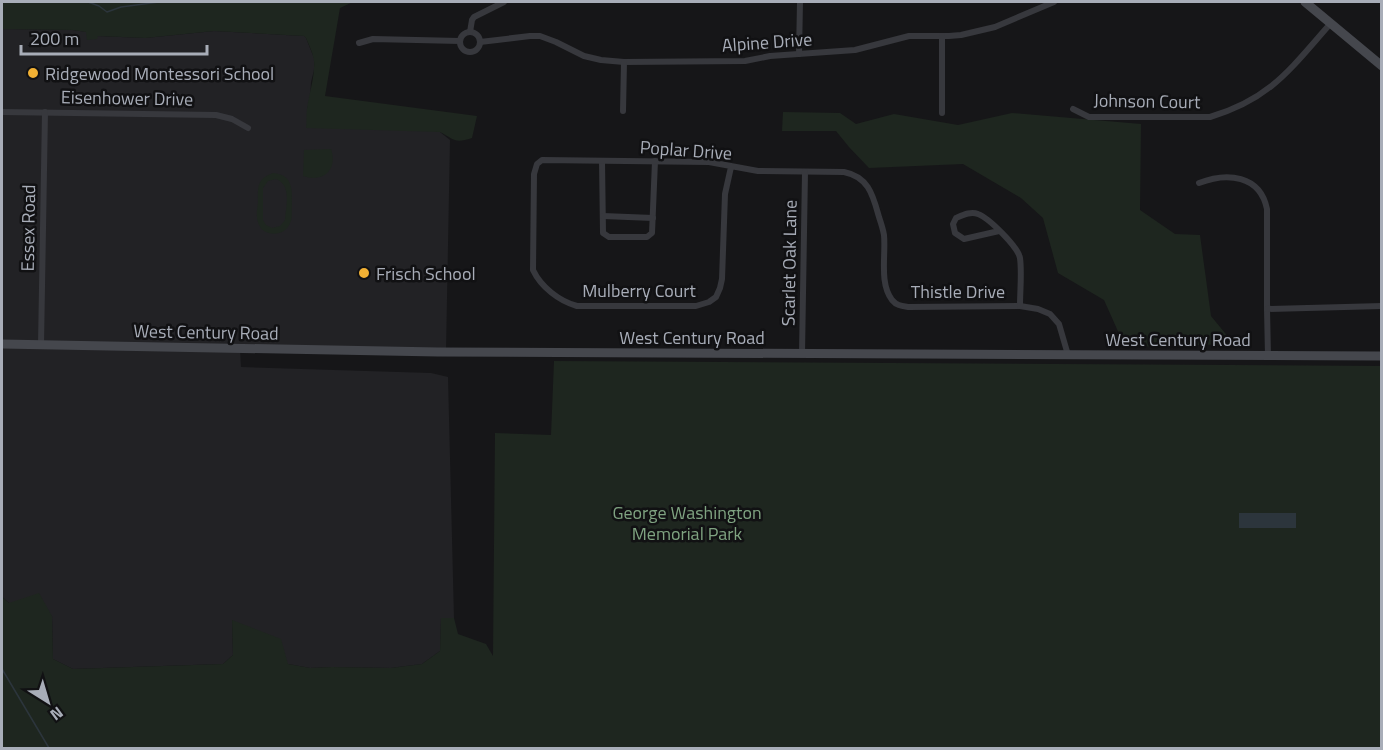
<svg xmlns="http://www.w3.org/2000/svg" width="1383" height="750" viewBox="0 0 1383 750" font-family="'Titillium Web',sans-serif">
  <style>
    .built { fill: #222225 }
    .green { fill: #1e261f; fill-rule: evenodd }
    .water { fill: #2c353c }
    .lines { fill: none; stroke-linecap: round; stroke-linejoin: round }
    .stream { stroke: #2c353c; stroke-width: 1.5 }
    .minor { stroke: #37383d; stroke-width: 6 }
    .secondary { stroke: #45474d; stroke-width: 9 }
    .poi-dot { fill: #f2b134; stroke: #111113; stroke-width: 2 }
    .labels { text-anchor: middle; dominant-baseline: central; stroke-width: 5; stroke-linejoin: round; paint-order: stroke }
    .street-label { font-size: 18px; fill: #a8adb8; stroke: #111113 }
    .poi-label { font-size: 18px; fill: #a8adb8; stroke: #111113; text-anchor: start }
    .park-label { font-size: 18px; fill: #7fa381; stroke: #111113 }
  </style>
  <rect width="100%" height="100%" fill="#161618"/>
  <!-- built -->
  <path class="built" d="M2 29 73 30 87 32V39L97 36 145 38 214 31 304 36 306 38 314 58V70L311 82 310 98 307 109 440 132 450 140 446 352 240 349 241 367 431 373 448 377 454 618 441 619 440 651 422 664 391 668 332 667 310 668 288 664 232 620 233 655 223 664 73 669 53 659 52 616 9 603 2 597Z"/>
  <!-- green -->
  <g class="green">
    <path d="M2 2H353L340 8 325 96 477 116 472 138C454 144 454 139 440 132L306 128C307 122 306 115 307 109 309 93 315 77 314 61 313 53 309 45 306 38L304 36 214 31 145 38 98 36 97 39 87 40 86 32 73 30 2 29Z"/>
    <path d="M783 112 840 113 856 124 894 114 958 125 1012 113 1141 124 1140 210 1175 234 1200 235 1211 316 1234 344 1125 347 1104 300 1058 273 1043 218 1021 198 963 164 869 168 849 147 836 131H782Z"/>
    <path d="M331 149C338 170 323 183 303 176L304 150Z"/>
    <path d="M273 173C293 175 292 189 292 205 291 210 293 218 290 223 285 238 261 237 258 222 256 216 257 209 258 203 258 188 256 179 273 173ZM276 179C292 185 286 207 285 220L280 226 272 228 266 225 263 220V188L268 181Z"/>
    <path d="M554 361 1381 366V748H2V597L9 603 39 593 52 616 53 659 73 669 223 664 233 655 232 620 281 639 288 664 310 668 332 667 391 668 422 664 440 651 441 618H454L458 634 486 644 493 656 495 433 551 435Z"/>
  </g>
  <!-- water -->
  <rect class="water" x="1239" y="513" width="57" height="15"/>
  <g class="lines">
    <!-- stream -->
    <g class="stream">
      <path d="M88 2 99 6 107 12 121 7 159 2"/>
      <path d="M2 669 49 748"/>
    </g>
    <!-- minor -->
    <g class="minor">
      <circle cx="470" cy="42" r="10"/>
      <path d="M470 32 472 20 474 17 504 2"/>
      <path d="M480 42 530 36H540L556 42 584 56 601 60 624 62 745 61 770 56 855 50 909 36H949L961 35 995 27 1054 2"/>
      <path d="M359 43 373 39 460 41"/>
      <path d="M799 54 800 2"/>
      <path d="M1073 109 1089 117H1210C1271 99 1291 68 1331 23"/>
      <path d="M623 111 624 62"/>
      <path d="M2 112 216 115 232 119 248 128"/>
      <path d="M942 113V36"/>
      <path d="M602 161 603 233 609 237H647L652 233 655 161"/>
      <path d="M731 167 725 194 722 279 720 288 716 297 709 302 696 306H577C559 301 541 287 533 270L534 174 537 164 542 160 709 162 758 171 844 172C869 177 873 196 879 217 881 223 883 229 884 235 886 255 879 283 892 300 897 306 902 306 909 307L1020 306 1038 309 1050 314 1059 324 1068 355"/>
      <path d="M1199 183C1227 172 1260 175 1267 209V309L1268 356"/>
      <path d="M603 216 653 218"/>
      <path d="M999 231 964 239 955 233 953 224 956 218C963 215 971 211 978 214 989 218 1018 247 1020 258 1022 273 1020 290 1020 306"/>
      <path d="M1267 309 1382 306"/>
      <path d="M41 345 45 112"/>
      <path d="M802 354 805 172"/>
    </g>
    <!-- secondary -->
    <g class="secondary">
      <path d="M1305 2 1382 66"/>
      <path d="M2 344 438 352 1382 356"/>
    </g>
  </g>
  <!-- markers -->
  <g class="poi-dot">
    <circle cx="33" cy="73" r="6"/>
    <circle cx="364" cy="273" r="6"/>
  </g>
  <g class="labels">
    <!-- street labels -->
    <g class="street-label">
      <text transform="translate(767 42) rotate(-4)">Alpine Drive</text>
      <text transform="translate(127 98) rotate(1)">Eisenhower Drive</text>
      <text transform="translate(1147 101) rotate(1)">Johnson Court</text>
      <text transform="translate(686 150) rotate(4)">Poplar Drive</text>
      <text transform="translate(28 228) rotate(-89)">Essex Road</text>
      <text transform="translate(789 263) rotate(-89)">Scarlet Oak Lane</text>
      <text x="639" y="290">Mulberry Court</text>
      <text x="958" y="291">Thistle Drive</text>
      <text transform="translate(206 332) rotate(1)">West Century Road</text>
      <text x="692" y="337">West Century Road</text>
      <text x="1178" y="339">West Century Road</text>
    </g>
    <!-- poi labels -->
    <g class="poi-label">
      <text x="45" y="73">Ridgewood Montessori School</text>
      <text x="376" y="273">Frisch School</text>
    </g>
    <!-- park labels -->
    <g class="park-label">
      <text x="687" y="512">George Washington<tspan x="687" dy="21">Memorial Park</tspan></text>
    </g>
  </g>
  <!-- border -->
  <rect width="1383" height="750" fill="none" stroke="#a8adb8" stroke-width="6"/>
  <!-- north arrow -->
  <g transform="translate(48 702) rotate(143)" stroke="#111113" stroke-width="4.5" paint-order="stroke">
  <path d="M0-4.5L10 22L0 15L-10 22Z" fill="#a8adb8"/>
  <text y="-9" font-size="16" font-weight="bold" text-anchor="middle" fill="#a8adb8">N</text>
  </g>
  <!-- scale -->
  <path d="M21 45v9h186v-9" fill="none" stroke="#a8adb8" stroke-width="3"/>
  <text x="30" y="45" font-size="18" fill="#a8adb8" stroke="#111113" stroke-width="4.5" paint-order="stroke">200 m</text>
</svg>
